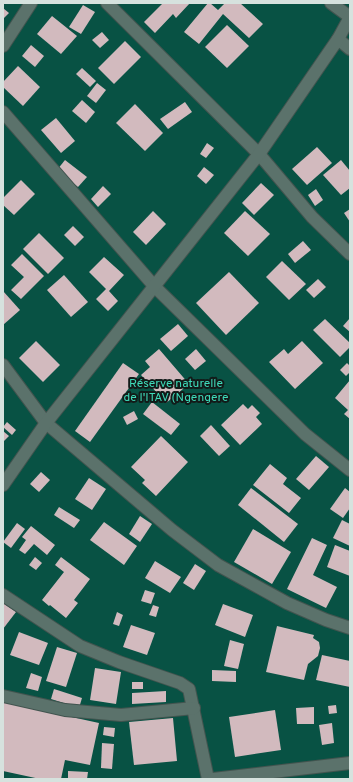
<svg xmlns="http://www.w3.org/2000/svg" width="353" height="782" viewBox="0 0 353 782" font-family="Overpass,sans-serif">
  <style>
    .green { fill: #085244 }
    .building { fill: #d2babe }
    .lines { fill: none; stroke-linecap: round; stroke-linejoin: round }
    .street-casing { stroke: #42544f; stroke-width: 14 }
    .street { stroke: #5b726b; stroke-width: 12 }
    .labels { text-anchor: middle; dominant-baseline: central; stroke-width: 4; stroke-linejoin: round; paint-order: stroke }
    .park-label { font-size: 12px; fill: #3edab9; stroke: #121b19 }
  </style>
  <rect width="100%" height="100%" fill="#213630"/>
  <!-- green -->
  <rect class="green" x="3" y="3" width="347" height="776"/>
  <!-- building -->
  <g class="building">
    <path d="M161 3H190L176 18 173 14 155 33 144 22 162 4Z"/>
    <path d="M208 3H210L218 10 225 3H240L263 24 249 38 223 14 199 44 184 32Z"/>
    <path d="M83 5 95 12 81 34 69 27Z"/>
    <path d="M3 8 9 13 3 19Z"/>
    <path d="M52 16 77 36 61 54 37 34Z"/>
    <path d="M227 25 249 46 227 68 205 47Z"/>
    <path d="M102 32 109 40 100 48 92 40Z"/>
    <path d="M125 41 141 57 114 84 98 68Z"/>
    <path d="M31 45 44 56 35 67 22 56Z"/>
    <path d="M18 66 40 87 23 106 3 87V82Z"/>
    <path d="M82 68 96 81 90 87 76 74Z"/>
    <path d="M97 83 106 90 96 103 87 96Z"/>
    <path d="M82 100 95 112 86 123 72 111Z"/>
    <path d="M185 102 192 112 168 129 160 119Z"/>
    <path d="M135 104 163 133 145 151 116 123Z"/>
    <path d="M56 118 75 141 61 153 41 130Z"/>
    <path d="M207 143 214 148 206 158 200 154Z"/>
    <path d="M317 147 332 163 307 185 292 169Z"/>
    <path d="M65 160 87 177 78 187 57 170Z"/>
    <path d="M341 160 350 171V188L341 195 323 175Z"/>
    <path d="M204 167 214 175 206 184 197 176Z"/>
    <path d="M21 180 35 194 14 215 3 205V198Z"/>
    <path d="M261 183 274 195 254 215 242 203Z"/>
    <path d="M103 186 111 194 98 207 91 199Z"/>
    <path d="M316 189 323 200 315 206 308 195Z"/>
    <path d="M350 209V222L344 213Z"/>
    <path d="M153 211 166 224 146 245 133 232Z"/>
    <path d="M245 211 270 234 248 256 224 233Z"/>
    <path d="M73 226 84 237 75 246 64 235Z"/>
    <path d="M39 233 64 258 48 274 23 249Z"/>
    <path d="M303 241 311 250 295 263 288 254Z"/>
    <path d="M22 254 44 276 21 299 11 290 24 277 11 265Z"/>
    <path d="M104 257 124 275 109 291 118 301 108 311 96 299 106 289 89 272Z"/>
    <path d="M282 261 306 284 289 300 266 277Z"/>
    <path d="M229 272 259 303 226 335 196 303Z"/>
    <path d="M64 275 88 302 71 317 47 290Z"/>
    <path d="M318 279 326 287 314 298 306 290Z"/>
    <path d="M3 291 20 310 3 325Z"/>
    <path d="M350 318V332L343 326Z"/>
    <path d="M325 319 350 343V347L340 357 313 330Z"/>
    <path d="M178 324 188 336 171 351 160 339Z"/>
    <path d="M36 341 60 365 43 382 19 358Z"/>
    <path d="M302 341 323 363 295 389 269 362 284 349 288 354Z"/>
    <path d="M159 349 189 384 166 403 141 375 150 367 145 361Z"/>
    <path d="M196 349 206 361 195 370 185 359Z"/>
    <path d="M123 363 139 374 90 442 75 431Z"/>
    <path d="M347 363 350 366V372L346 376 340 370Z"/>
    <path d="M350 380V419L344 414 348 410 335 398Z"/>
    <path d="M152 402 180 424 171 435 143 414Z"/>
    <path d="M243 404 248 409 252 405 260 413 256 417 262 424 240 445 221 425Z"/>
    <path d="M134 411 138 419 127 425 123 417Z"/>
    <path d="M7 422 16 430 12 435 3 427Z"/>
    <path d="M211 425 230 446 219 456 200 436Z"/>
    <path d="M3 431 9 436 3 442Z"/>
    <path d="M161 436 188 462 156 496 142 483 145 480 131 467Z"/>
    <path d="M316 456 329 467 309 490 296 479Z"/>
    <path d="M270 464 287 478 283 484 301 498 289 513 253 485Z"/>
    <path d="M41 472 50 480 39 492 30 484Z"/>
    <path d="M89 478 106 489 92 510 75 499Z"/>
    <path d="M251 488 298 524 284 542 238 505Z"/>
    <path d="M345 488 350 492V508L343 518 330 509Z"/>
    <path d="M59 507 80 520 74 528 54 515Z"/>
    <path d="M140 516 152 524 140 542 129 534Z"/>
    <path d="M342 520 350 524V546L333 538Z"/>
    <path d="M104 522 137 546 124 565 90 540Z"/>
    <path d="M17 523 25 529 11 548 3 542Z"/>
    <path d="M31 526 55 545 47 555 34 544 25 554 19 550 26 540 22 537Z"/>
    <path d="M253 529 291 552 272 584 234 562Z"/>
    <path d="M312 538 327 545 313 575 337 587 326 608 287 589Z"/>
    <path d="M335 545 350 551V576L327 567Z"/>
    <path d="M35 557 42 563 36 570 29 565Z"/>
    <path d="M61 557 90 579 74 600 78 603 66 618 50 605 49 606 42 600 64 572 55 565Z"/>
    <path d="M155 561 181 577 170 593 145 578Z"/>
    <path d="M195 564 206 571 194 590 183 583Z"/>
    <path d="M145 590 155 593 151 604 141 601Z"/>
    <path d="M3 603 16 612 3 629Z"/>
    <path d="M223 604 253 615 245 637 215 625Z"/>
    <path d="M153 605 159 607 156 617 149 615Z"/>
    <path d="M117 612 123 615 119 626 113 624Z"/>
    <path d="M131 625 155 633 147 655 123 647Z"/>
    <path d="M277 626 314 635 313 638 319 642 320 648 318 656 308 664 304 680 266 672Z"/>
    <path d="M19 632 48 643 39 665 10 655Z"/>
    <path d="M230 640 244 644 238 669 224 666Z"/>
    <path d="M57 647 77 653 66 687 46 681Z"/>
    <path d="M322 655 350 661V687L316 680Z"/>
    <path d="M95 668 121 672 116 704 90 700Z"/>
    <path d="M212 670 236 671V682L212 681Z"/>
    <path d="M31 673 42 677 38 691 26 688Z"/>
    <rect x="132" y="682" width="11" height="7"/>
    <path d="M54 689 82 698 79 708 51 699Z"/>
    <path d="M166 691V702L132 704V693Z"/>
    <path d="M3 702 99 723 90 765 65 760 61 779H40L3 771Z"/>
    <path d="M336 705 337 713 329 714 328 706Z"/>
    <path d="M314 707V724H297L296 708Z"/>
    <path d="M275 710 281 750 235 757 229 717Z"/>
    <path d="M173 718 177 761 134 765 129 722Z"/>
    <path d="M332 723 334 743 322 745 319 725Z"/>
    <path d="M104 727 115 728 114 737 103 735Z"/>
    <path d="M102 743 114 744 112 769 101 768Z"/>
    <path d="M68 771 88 772 87 779H68Z"/>
  </g>
  <g class="lines">
    <defs>
      <g id="street">
        <path d="M107 3 259 154 312 217 350 254"/>
        <path d="M331 3 350 17"/>
        <path d="M338 39 350 49"/>
        <path d="M3 46 31 3"/>
        <path d="M3 112 155 287 305 434 350 470"/>
        <path d="M3 365 46 423 172 530 218 565 287 603 326 620 350 628"/>
        <path d="M3 485 46 423 259 154 338 39 350 17"/>
        <path d="M3 595 80 646 119 662 180 683 189 689 208 779"/>
        <path d="M3 696 65 710 121 715 194 708"/>
        <path d="M213 779 350 763"/>
      </g>
    </defs>
    <!-- street casing -->
    <use href="#street" class="street-casing"/>
    <!-- street -->
    <use href="#street" class="street"/>
  </g>
  <g class="labels">
    <!-- park labels -->
    <g class="park-label">
      <text x="176" y="384">Réserve naturelle<tspan x="176" dy="14">de l'ITAV (Ngengere</tspan></text>
    </g>
  </g>
  <!-- border -->
  <rect width="353" height="782" fill="none" stroke="#d6e2de" stroke-width="8"/>
</svg>
